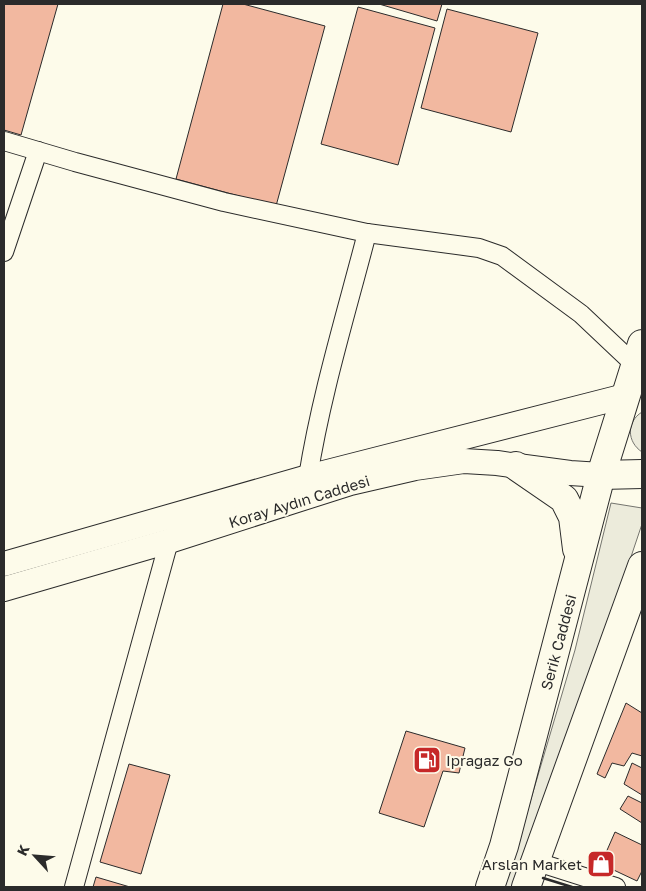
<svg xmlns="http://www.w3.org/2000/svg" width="646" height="891" viewBox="0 0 646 891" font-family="'Golos Text',sans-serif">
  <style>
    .green { fill: #ecebdb; stroke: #74746e }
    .building { fill: #f2b8a0; stroke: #2b2b2b }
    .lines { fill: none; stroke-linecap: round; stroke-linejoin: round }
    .minor-casing { stroke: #2b2b2b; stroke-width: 20 }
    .secondary-casing { stroke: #2b2b2b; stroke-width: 26 }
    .trunk-casing { stroke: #2b2b2b; stroke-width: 30 }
    .minor { stroke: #fdfbea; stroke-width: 18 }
    .secondary { stroke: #fdfbea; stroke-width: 24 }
    .trunk { stroke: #fdfbea; stroke-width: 28 }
    .wall { stroke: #2b2b2b; stroke-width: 2.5 }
    .labels { text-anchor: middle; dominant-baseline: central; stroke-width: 4; stroke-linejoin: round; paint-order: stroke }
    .street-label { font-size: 15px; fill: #2b2b2b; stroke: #fdfbea }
    .poi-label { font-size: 15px; fill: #2b2b2b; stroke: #fdfbea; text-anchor: start }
  </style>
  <rect width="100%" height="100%" fill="#fdfbea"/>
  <!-- green -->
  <g class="green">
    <path d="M642 412V452C627 442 626 422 642 412Z"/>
    <path d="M611 503 642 508V524L598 655 515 887H505L575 650Z"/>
  </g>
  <!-- building -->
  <g class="building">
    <path d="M4 4H58L21 135 4 130Z"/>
    <path d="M223 4H243L325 26 276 206 176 179Z"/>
    <path d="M379 4H442L437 21Z"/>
    <path d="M358 7 435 28 398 165 321 144Z"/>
    <path d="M447 9 538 33 511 132 421 108Z"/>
    <path d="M626 703 642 713V756L632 753 624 766 612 763 605 778 597 774Z"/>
    <path d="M406 731 465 748 459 773 443 771 424 827 379 813Z"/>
    <path d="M632 763 642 768V795L624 784Z"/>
    <path d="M129 764 170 775 141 874 100 862Z"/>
    <path d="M628 796 642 803V823L620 809Z"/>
    <path d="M615 832 642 845V871L637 881 601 864Z"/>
    <path d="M96 877 130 887H93Z"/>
  </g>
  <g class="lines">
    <defs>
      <g id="minor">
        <path d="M4 141 75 162 224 202 367 233 479 248 502 256 581 314 635 365"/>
        <path d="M4 252 38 151"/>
        <path d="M308 477C321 395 346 314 367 233"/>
        <path d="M534 861 616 887"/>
        <path d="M74 887 169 541"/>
      </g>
      <g id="secondary">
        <path d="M4 564 308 477 625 396"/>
        <path d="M4 589 169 541 350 483 415 468 464 461 497 463 570 473 601 475"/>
      </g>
      <g id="trunk">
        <path d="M516 466 564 499 573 517 577 549"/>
        <path d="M601 475 642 474"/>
        <path d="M490 887 504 846 601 475 642 344"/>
        <path d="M526 887 642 566"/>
      </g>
    </defs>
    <!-- minor casing -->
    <use href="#minor" class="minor-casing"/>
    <!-- secondary casing -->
    <use href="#secondary" class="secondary-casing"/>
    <!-- trunk casing -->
    <use href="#trunk" class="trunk-casing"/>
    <!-- minor -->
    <use href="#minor" class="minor"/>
    <!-- secondary -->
    <use href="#secondary" class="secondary"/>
    <!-- trunk -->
    <use href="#trunk" class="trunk"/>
    <!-- wall -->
    <path class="wall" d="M543 878 572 887"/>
  </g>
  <!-- icons -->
  <defs>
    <symbol id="fuel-square" viewBox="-11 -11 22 22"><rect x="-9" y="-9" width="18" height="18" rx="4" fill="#c62828" stroke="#fdfbea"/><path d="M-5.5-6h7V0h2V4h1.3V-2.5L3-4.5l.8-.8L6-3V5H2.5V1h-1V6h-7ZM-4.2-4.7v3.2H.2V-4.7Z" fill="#fff"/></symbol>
    <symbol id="shop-square" viewBox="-11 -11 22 22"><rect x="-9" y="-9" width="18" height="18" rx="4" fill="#c62828" stroke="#fdfbea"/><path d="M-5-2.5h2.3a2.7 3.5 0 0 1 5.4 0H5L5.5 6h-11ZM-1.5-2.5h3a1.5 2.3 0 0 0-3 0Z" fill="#fff"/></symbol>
  </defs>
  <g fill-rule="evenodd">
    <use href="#fuel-square" x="411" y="744" width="32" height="32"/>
    <use href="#shop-square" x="585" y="848" width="32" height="32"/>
  </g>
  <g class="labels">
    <!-- street labels -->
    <g class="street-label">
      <text transform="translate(299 501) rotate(-17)">Koray Aydın Caddesi</text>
      <text transform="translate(558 642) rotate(-75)">Serik Caddesi</text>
    </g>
    <!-- poi labels -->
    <g class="poi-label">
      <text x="446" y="760">Ipragaz Go</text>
      <text x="582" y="864" text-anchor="end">Arslan Market</text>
    </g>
  </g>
  <!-- border -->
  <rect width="646" height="891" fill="none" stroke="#2b2b2b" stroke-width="10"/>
  <!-- north arrow -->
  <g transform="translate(35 856) rotate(296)" stroke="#fdfbea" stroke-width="4" paint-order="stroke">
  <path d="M0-4L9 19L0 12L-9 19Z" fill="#2b2b2b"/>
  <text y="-8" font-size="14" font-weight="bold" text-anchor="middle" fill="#2b2b2b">K</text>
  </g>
</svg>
